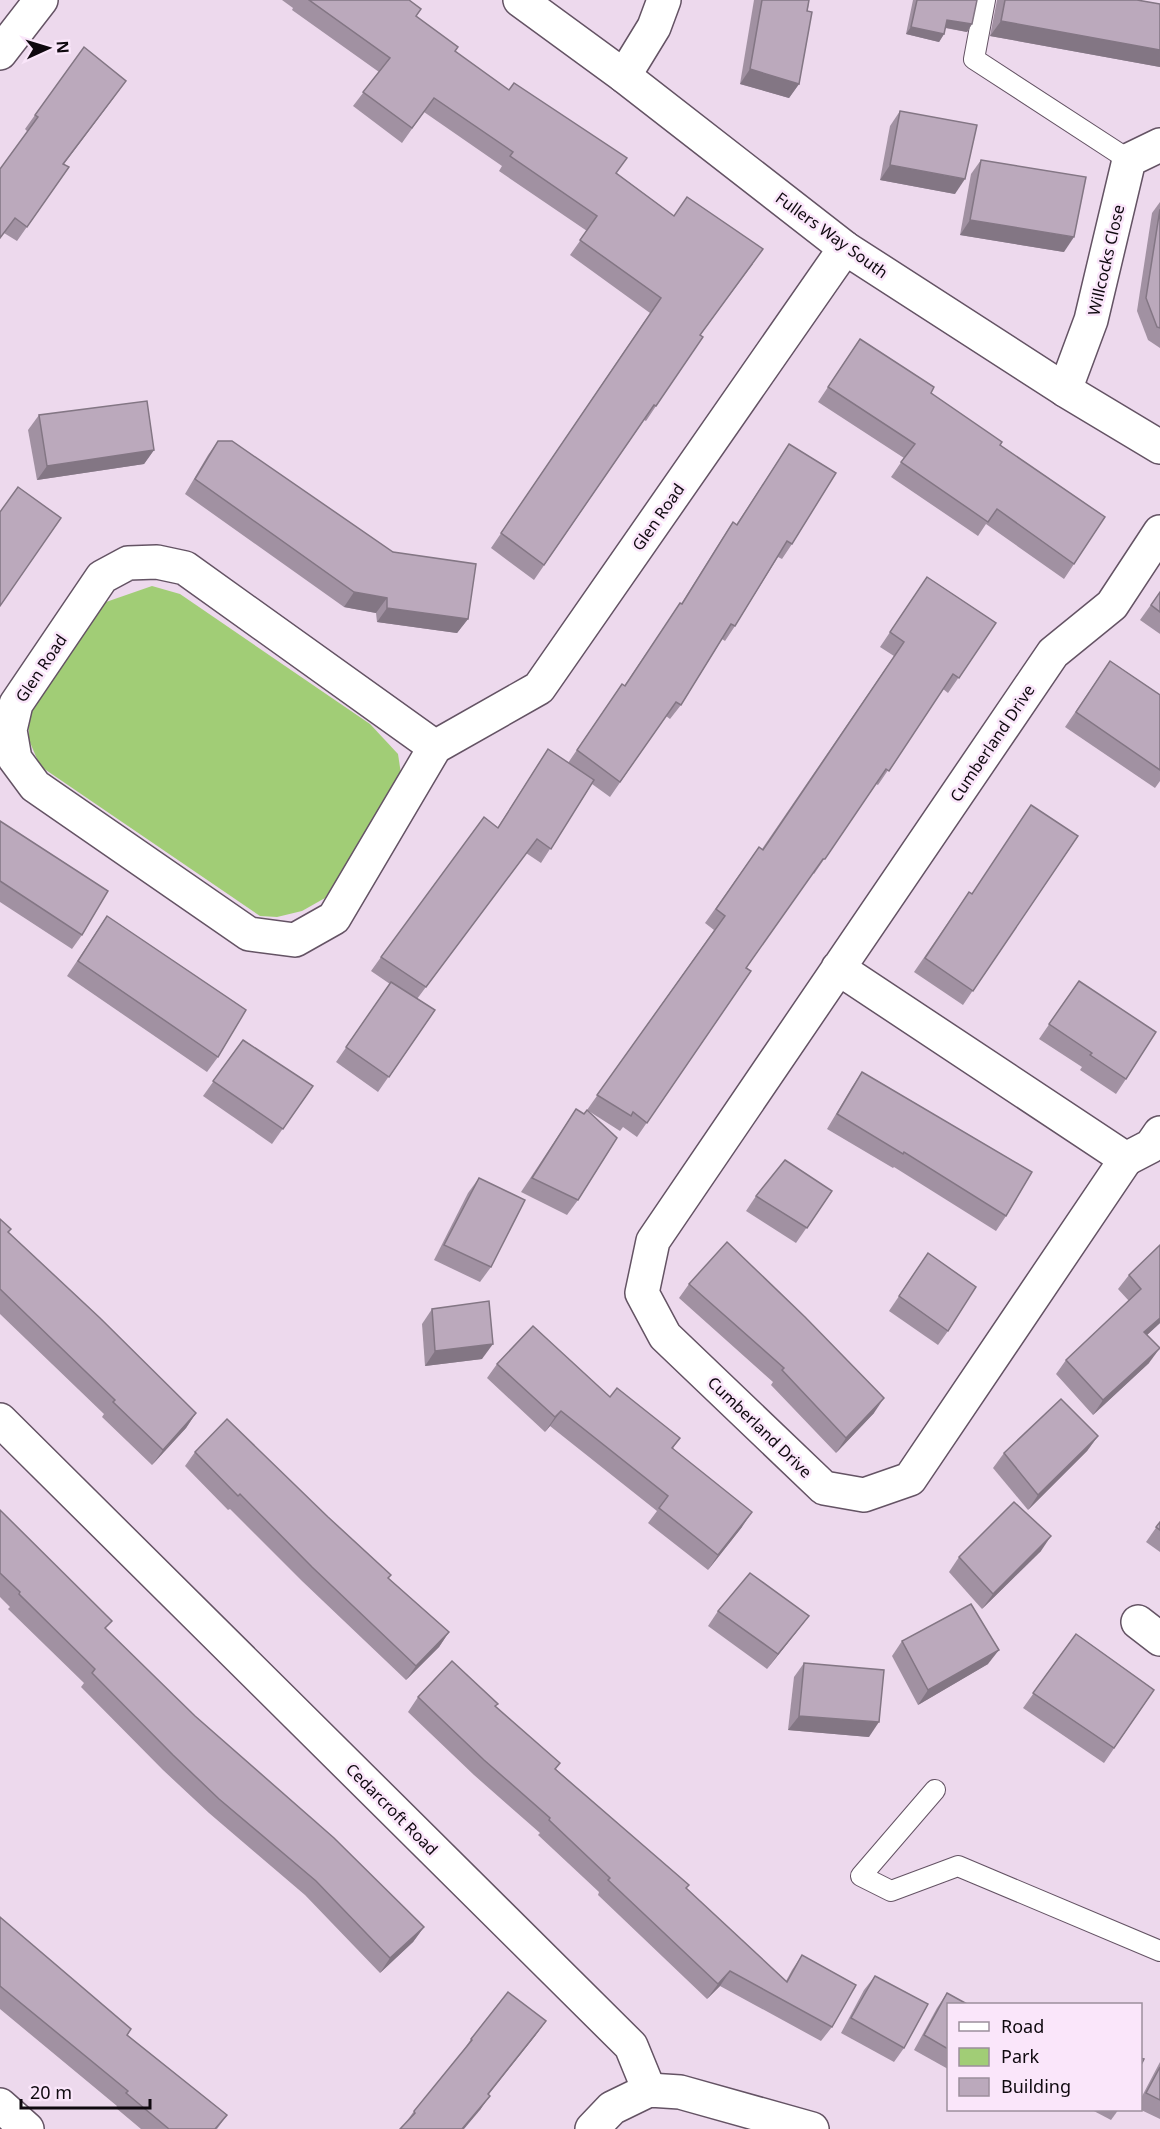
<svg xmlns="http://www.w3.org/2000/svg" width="1160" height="2129" viewBox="0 0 1160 2129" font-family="'Noto Sans',sans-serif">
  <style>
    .green { fill: #a1cd76 }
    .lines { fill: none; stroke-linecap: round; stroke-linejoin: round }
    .lane-casing { stroke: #645364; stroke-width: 22 }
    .street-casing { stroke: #645364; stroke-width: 36 }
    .lane { stroke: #fff; stroke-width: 20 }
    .street { stroke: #fff; stroke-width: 33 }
    .wall { fill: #a191a2 }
    .shaded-wall { fill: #837684 }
    .building { fill: #bba9bc; stroke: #837684; stroke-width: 1.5 }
    .labels { text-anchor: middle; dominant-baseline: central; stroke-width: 5; stroke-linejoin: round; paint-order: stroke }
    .street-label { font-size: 16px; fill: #0f090f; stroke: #fae6fa }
  </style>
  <rect width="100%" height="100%" fill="#edd9ed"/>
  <!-- green -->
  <path class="green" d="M152 586 180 594 370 724 398 754 401 774 391 800 325 898 302 911 277 917 260 916 40 766 29 740 28 712 106 602Z"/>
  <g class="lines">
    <defs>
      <g id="lane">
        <path d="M985 0 974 59 1129 160"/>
        <path d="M935 1790 861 1876 891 1891 958 1866 1160 1951"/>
      </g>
      <g id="street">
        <path d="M520 0 624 76 845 248 1065 390 1160 447"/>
        <path d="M0 53 41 0"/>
        <path d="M624 76 654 27 664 0"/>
        <path d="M1065 390 1091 320 1129 160 1160 145"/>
        <path d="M435 747 185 568 157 562 128 563 102 577 16 704 10 730 15 759 35 786 249 934 295 940 334 918 435 747 539 688 845 248"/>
        <path d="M838 968 1126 1159 910 1479 864 1495 824 1488 665 1336 642 1293 653 1241 1053 653 1112 605 1160 532"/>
        <path d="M1126 1159 1151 1146 1160 1133"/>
        <path d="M0 1420 631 2046 649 2090"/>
        <path d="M1138 1622 1160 1639"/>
        <path d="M0 2105 27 2129"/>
        <path d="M592 2129 612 2108 649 2090 680 2092 812 2129"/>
      </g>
    </defs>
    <!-- lane casing -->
    <use href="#lane" class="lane-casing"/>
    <!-- street casing -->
    <use href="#street" class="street-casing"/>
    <!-- lane -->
    <use href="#lane" class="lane"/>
    <!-- street -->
    <use href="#street" class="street"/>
  </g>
  <!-- wall -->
  <g class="wall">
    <path d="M282 0H409L416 16 455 51 616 173 674 216 753 264 700 335 656 406 646 421 644 420 534 580 491 548 650 313 570 255 587 231 499 171 502 166 424 112 402 143 353 106 379 72 292 10 293 8Z"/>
    <path d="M754 0H809L799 84 789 98 740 84Z"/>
    <path d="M913 0H977L972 24 967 32 945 28 944 34 939 42 906 34Z"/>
    <path d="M997 0H1137L1160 4V67L990 36Z"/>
    <path d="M115 96 64 164 69 167 17 241 4 233 28 132 25 129 35 115Z"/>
    <path d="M900 111 955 194 880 180 890 126Z"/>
    <path d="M981 160 1064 252 960 235 971 174Z"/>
    <path d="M1160 202V348L1148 340 1137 311 1152 213Z"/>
    <path d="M860 339 1000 445 1074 564 1064 579 986 524 978 536 891 477 904 458 818 402Z"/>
    <path d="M39 415 154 450 144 464 37 480 28 430Z"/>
    <path d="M218 441 468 619 457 633 377 622 376 613 344 607 185 494 208 455Z"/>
    <path d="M789 444 792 544 782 559 778 557 735 626 725 641 722 639 681 705 670 719 666 716 610 797 592 784 541 863 526 853 417 999 435 1010 378 1092 336 1062 390 984 371 971 381 957 498 827 548 749 568 763 622 684 624 686 670 618 680 603 681 604 723 537 733 522 736 525Z"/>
    <path d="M927 577 996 623 948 693 943 689 878 785 876 784 814 874 813 873 746 968 751 971 637 1137 623 1127 620 1131 587 1110 714 930 705 923 759 847 762 849 894 656 880 647Z"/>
    <path d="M1160 592V634L1140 620Z"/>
    <path d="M1110 661 1160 695V781L1155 788 1065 727Z"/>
    <path d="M0 821 82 935 72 949 0 902Z"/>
    <path d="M1078 836 963 1005 914 972 969 892 972 893Z"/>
    <path d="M107 916 218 1057 207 1072 67 976Z"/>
    <path d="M1079 981 1126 1079 1116 1094 1080 1070 1082 1067 1039 1039Z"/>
    <path d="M243 1040 313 1086 272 1144 203 1096Z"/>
    <path d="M862 1072 1006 1216 996 1231 894 1167 893 1168 827 1129 852 1087Z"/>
    <path d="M576 1109 578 1200 567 1215 521 1192Z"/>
    <path d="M479 1178 491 1267 480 1282 434 1260 468 1193Z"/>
    <path d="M832 1191 796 1243 746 1211 756 1196Z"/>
    <path d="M0 1219 11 1229 8 1233 196 1413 186 1428 152 1465 102 1417 104 1414 0 1314Z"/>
    <path d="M1160 1245V1323L1147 1335 1149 1363 1093 1415 1056 1374 1066 1360 1129 1301 1118 1289 1129 1275Z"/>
    <path d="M928 1253 948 1331 938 1345 889 1311Z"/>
    <path d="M689 1284 874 1413 836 1453 771 1385 773 1382 679 1298Z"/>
    <path d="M432 1309 482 1359 425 1366 422 1324Z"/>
    <path d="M497 1364 610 1397 680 1438 673 1448 742 1527 708 1570 648 1523 657 1511 550 1426 545 1432 487 1378Z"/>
    <path d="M1098 1436 1087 1451 1028 1510 993 1468 1004 1453Z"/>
    <path d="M195 1452 389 1579 449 1632 439 1647 406 1680 302 1581 230 1509 228 1510 185 1466Z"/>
    <path d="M0 1510 106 1629 195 1716 424 1927 413 1942 380 1973 305 1895 209 1813 163 1770 81 1687 84 1683 8 1609 10 1607 0 1597Z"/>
    <path d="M1160 1522V1552L1146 1542Z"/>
    <path d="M1041 1551 982 1609 949 1572 959 1557Z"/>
    <path d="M718 1611 798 1630 767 1669 708 1626Z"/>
    <path d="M1076 1634 1154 1690 1104 1763 1023 1708Z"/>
    <path d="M902 1641 988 1664 918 1705 892 1656Z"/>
    <path d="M804 1663 869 1737 788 1730 794 1677Z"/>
    <path d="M418 1697 496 1707 556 1769 686 1888 786 1981 792 1970 802 1955 832 2027 821 2041 720 1986 707 1999 598 1895 599 1892 538 1835 540 1833 474 1775 408 1712Z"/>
    <path d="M0 1917 127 2035 227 2115 217 2129H141L116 2108 117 2106 0 2009Z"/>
    <path d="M875 1976 904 2048 894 2062 841 2033 864 1990Z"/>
    <path d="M947 1993 948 2004V2069L914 2050 937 2008Z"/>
    <path d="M546 2021 535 2036 489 2094 480 2110 405 2124 414 2111 461 2054 471 2039Z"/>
    <path d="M1160 2062V2119L1139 2109H1140V2100Z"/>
    <path d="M1090 2109H1119L1111 2120Z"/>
  </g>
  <!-- shaded-wall -->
  <g class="shaded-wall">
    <path d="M947 20 972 24 967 32 942 27Z"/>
    <path d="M1001 21 1160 50V67L990 36Z"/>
    <path d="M911 27 944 34 939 42 906 34Z"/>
    <path d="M750 69 799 84 789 98 740 84Z"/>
    <path d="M126 81 115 96 53 178 63 164Z"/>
    <path d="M890 165 965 179 955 194 880 180Z"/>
    <path d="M970 220 1074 237 1064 252 960 235Z"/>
    <path d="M154 450 144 464 37 480 47 466Z"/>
    <path d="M354 592 387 598 376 613 344 607Z"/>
    <path d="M387 608 468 619 457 633 377 622Z"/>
    <path d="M1160 1318V1323L1134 1347 1144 1332Z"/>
    <path d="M493 1344 482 1359 425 1366 435 1351Z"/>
    <path d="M1160 1348 1149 1363 1093 1415 1103 1400Z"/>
    <path d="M884 1398 874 1413 836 1453 846 1438Z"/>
    <path d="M561 1411 550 1426 545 1432 555 1417Z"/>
    <path d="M196 1413 186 1428 152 1465 163 1450Z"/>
    <path d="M1098 1436 1087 1451 1028 1510 1038 1495Z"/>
    <path d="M752 1512 742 1527 708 1570 718 1555Z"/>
    <path d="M1051 1536 1041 1551 982 1609 993 1594Z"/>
    <path d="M809 1616 798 1630 767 1669 778 1654Z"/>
    <path d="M449 1632 439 1647 406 1680 416 1666Z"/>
    <path d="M999 1650 988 1664 918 1705 928 1690Z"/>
    <path d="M799 1716 879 1722 869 1737 788 1730Z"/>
    <path d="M424 1927 413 1942 380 1973 390 1958Z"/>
    <path d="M730 1971 720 1986 707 1999 718 1984Z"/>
    <path d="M546 2021 535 2036 477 2108 488 2094Z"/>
    <path d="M490 2096 480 2110 464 2129H462Z"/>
  </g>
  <!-- building -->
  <g class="building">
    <path d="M309 0H409L421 9 416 16 458 47 455 51 509 90 514 83 627 158 616 173 674 216 687 197 763 249 700 335 703 337 656 406 654 405 544 565 501 533 661 298 580 240 597 216 510 156 513 152 434 98 412 128 363 92 390 58Z"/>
    <path d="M762 0H809L807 11 812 12 799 84 750 69Z"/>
    <path d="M917 0H977L972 24 947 20 944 34 911 27Z"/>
    <path d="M1005 0H1137L1160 4V50L1001 21Z"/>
    <path d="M84 47 126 81 63 164 69 167 27 227 15 218 0 238V169L38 117 35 115Z"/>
    <path d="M900 111 977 125 965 179 890 165Z"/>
    <path d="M981 160 1086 177 1074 237 970 220Z"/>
    <path d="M1160 209V328L1157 327 1146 298Z"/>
    <path d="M860 339 934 387 931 393 1002 442 1000 445 1105 517 1074 564 997 509 988 522 901 462 915 444 828 387Z"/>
    <path d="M147 401 154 450 47 466 39 415Z"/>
    <path d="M218 441H232L393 552 476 564 468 619 387 608V598L354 592 195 479Z"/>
    <path d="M789 444 836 473 792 544 787 541 735 626 731 624 681 705 676 702 620 782 577 750 622 684 625 686 680 603 682 604 733 522 737 525Z"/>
    <path d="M18 487 61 518 0 606V512Z"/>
    <path d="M927 577 996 623 959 678 953 674 889 771 886 769 825 859H823L746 968 751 971 647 1123 633 1112 631 1116 597 1095 725 916 716 909 759 847 763 850 904 642 890 632Z"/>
    <path d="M1160 592V612L1151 605Z"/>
    <path d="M1110 661 1160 695V770L1076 712Z"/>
    <path d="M548 749 594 780 551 849 537 839 426 987 381 957 484 817 498 828Z"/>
    <path d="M1031 805 1078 836 973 991 925 958 969 892 972 894Z"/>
    <path d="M0 821 108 891 82 935 0 881Z"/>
    <path d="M107 916 246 1010 218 1057 78 961Z"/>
    <path d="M1079 981 1156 1032 1126 1079 1090 1055 1092 1053 1049 1024Z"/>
    <path d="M391 982 435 1010 389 1077 346 1047Z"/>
    <path d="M243 1040 313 1086 283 1129 213 1081Z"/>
    <path d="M862 1072 1032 1172 1006 1216 904 1152 903 1154 837 1114Z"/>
    <path d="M576 1109 584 1114 587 1110 617 1138 578 1200 532 1178Z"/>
    <path d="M785 1160 832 1191 807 1228 756 1196Z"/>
    <path d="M479 1178 525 1200 491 1267 444 1245Z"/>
    <path d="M0 1219 11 1229 8 1232 100 1318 196 1413 163 1450 113 1402 115 1400 0 1289Z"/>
    <path d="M727 1242 805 1317 884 1398 846 1438 782 1370 784 1368 689 1284Z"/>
    <path d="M1160 1245V1318L1144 1332 1160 1348 1103 1400 1066 1360 1141 1289 1129 1275Z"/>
    <path d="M928 1253 976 1287 948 1331 899 1296Z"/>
    <path d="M489 1301 493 1344 435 1351 432 1309Z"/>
    <path d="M533 1326 610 1397 617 1388 680 1438 672 1448 752 1512 718 1555 659 1508 668 1496 561 1411 555 1417 497 1364Z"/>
    <path d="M1061 1399 1098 1436 1038 1495 1004 1453Z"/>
    <path d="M227 1419 328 1517 391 1575 388 1578 449 1632 416 1666 312 1567 240 1494 238 1496 195 1452Z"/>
    <path d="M1014 1502 1051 1536 993 1594 959 1557Z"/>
    <path d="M0 1510 112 1621 105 1628 195 1716 334 1838 424 1927 390 1958 316 1881 219 1799 173 1755 92 1673 95 1669 19 1594 20 1592 0 1573Z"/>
    <path d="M1160 1522V1530L1156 1527Z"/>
    <path d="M750 1573 809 1616 778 1654 718 1611Z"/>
    <path d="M971 1604 999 1650 928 1690 902 1641Z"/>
    <path d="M1076 1634 1154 1690 1114 1748 1033 1693Z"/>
    <path d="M452 1661 498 1704 495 1706 560 1763 555 1769 689 1885 686 1888 787 1982 802 1955 856 1985 832 2027 730 1971 718 1984 608 1880 610 1878 549 1820 550 1818 484 1760 418 1697Z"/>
    <path d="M804 1663 884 1670 879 1722 799 1716Z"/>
    <path d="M0 1917 131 2029 127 2035 227 2115 215 2129H169L126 2093 128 2091 0 1986Z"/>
    <path d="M875 1976 928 2004 904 2048 851 2018Z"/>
    <path d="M508 1992 546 2021 488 2094 490 2096 462 2129H400L415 2113 414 2111 472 2040 471 2039Z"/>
    <path d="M947 1993 967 2004H948V2049L924 2035Z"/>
    <path d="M1140 2058 1144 2059 1140 2067Z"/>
    <path d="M1160 2067V2100L1146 2093Z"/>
  </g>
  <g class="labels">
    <!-- street labels -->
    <g class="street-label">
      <text transform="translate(832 235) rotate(36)">Fullers Way South</text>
      <text transform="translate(1106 260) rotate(-77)">Willcocks Close</text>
      <text transform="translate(658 517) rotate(-55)">Glen Road</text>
      <text transform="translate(41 668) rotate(-56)">Glen Road</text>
      <text transform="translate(992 743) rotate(-56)">Cumberland Drive</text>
      <text transform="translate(760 1427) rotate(44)">Cumberland Drive</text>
      <text transform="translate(392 1809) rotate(45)">Cedarcroft Road</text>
    </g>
  </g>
  <!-- legend -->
  <rect x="947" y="2003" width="195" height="108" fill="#fae6fa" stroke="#9c8e9c" stroke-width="1.5"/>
  <rect x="959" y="2022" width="30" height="9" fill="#ffffff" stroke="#9c8e9c" stroke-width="1.5"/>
  <text x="1001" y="2033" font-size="18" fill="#0f090f">Road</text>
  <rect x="959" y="2048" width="30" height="18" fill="#a1cd76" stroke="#9c8e9c" stroke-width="1.5"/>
  <text x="1001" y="2063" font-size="18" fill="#0f090f">Park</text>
  <rect x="959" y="2078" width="30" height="18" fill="#bba9bc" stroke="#9c8e9c" stroke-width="1.5"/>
  <text x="1001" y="2093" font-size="18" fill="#0f090f">Building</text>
  <!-- north arrow -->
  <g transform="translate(48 48) rotate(86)" stroke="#fae6fa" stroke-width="4.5" paint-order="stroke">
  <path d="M0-4.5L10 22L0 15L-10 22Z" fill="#0f090f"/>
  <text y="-9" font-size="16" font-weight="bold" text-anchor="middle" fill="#0f090f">N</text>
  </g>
  <!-- scale -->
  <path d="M21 2099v9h129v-9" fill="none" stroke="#0f090f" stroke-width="3"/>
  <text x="30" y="2099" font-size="18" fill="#0f090f" stroke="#fae6fa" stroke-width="4.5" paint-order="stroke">20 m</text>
</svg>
